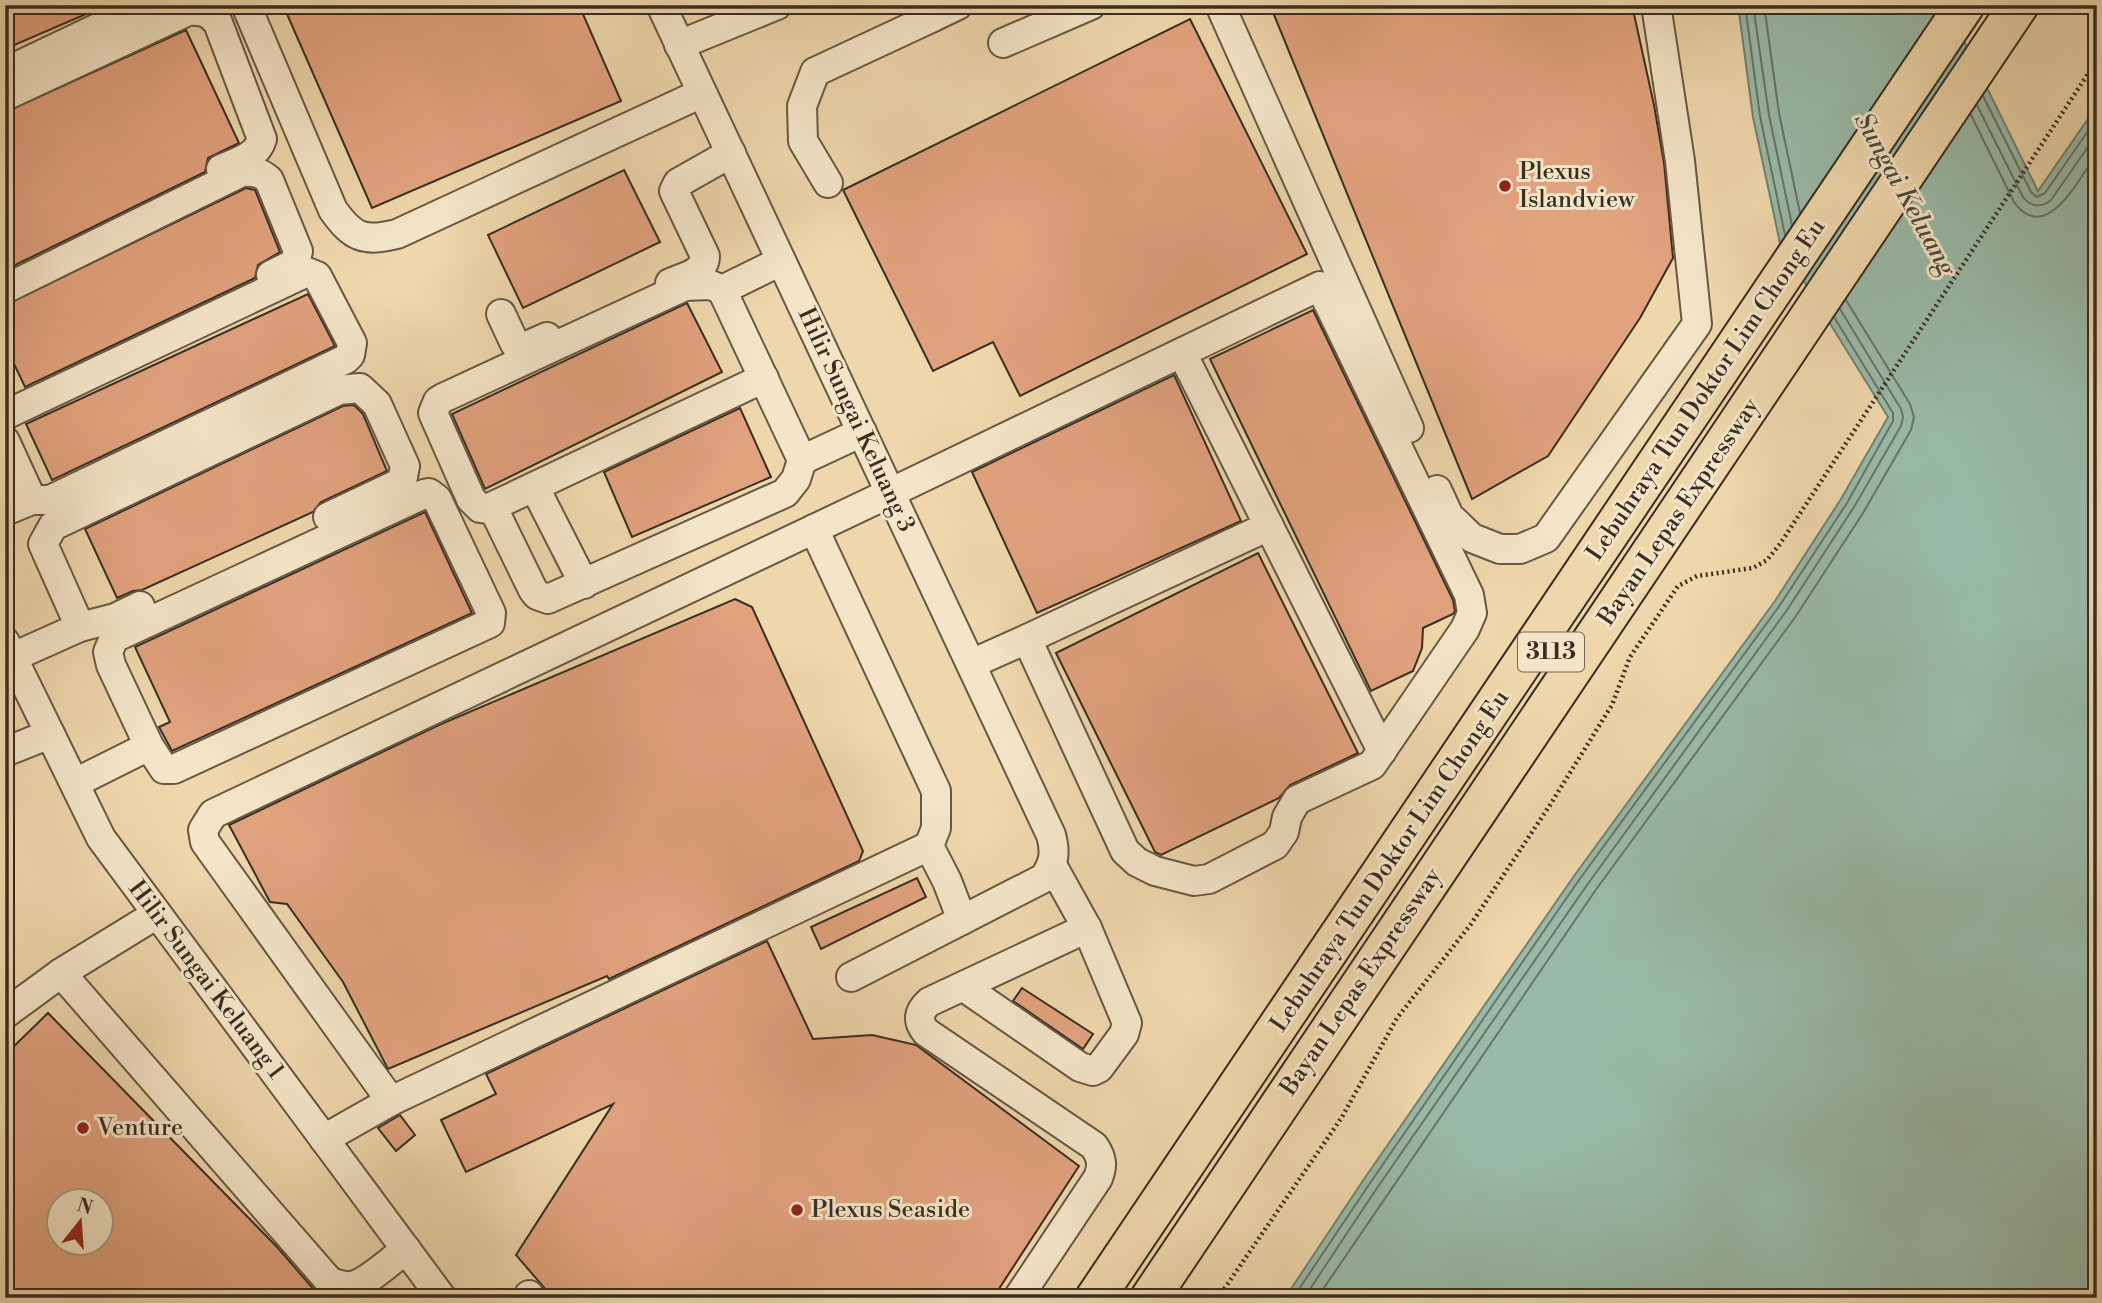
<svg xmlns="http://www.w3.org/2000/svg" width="2102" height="1303" viewBox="0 0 2102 1303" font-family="'Libre Bodoni',serif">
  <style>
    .water { fill: #99baa9; stroke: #728273; stroke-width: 2 }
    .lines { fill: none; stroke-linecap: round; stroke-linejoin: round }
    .shore { stroke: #687466; stroke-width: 2 }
    .building { fill: #e1a27e; stroke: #382e23; stroke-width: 2; fill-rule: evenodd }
    .minor-casing { stroke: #665845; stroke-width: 32 }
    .highway-casing { stroke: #382e23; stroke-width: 42 }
    .path { stroke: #382e23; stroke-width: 4.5; stroke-dasharray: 2 3.5; stroke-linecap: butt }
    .minor { stroke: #f4e5c8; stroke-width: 28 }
    .highway { stroke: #eed7ab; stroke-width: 38 }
    .poi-dot { fill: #8f2418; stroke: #f4e5c8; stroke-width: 2.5 }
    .labels { text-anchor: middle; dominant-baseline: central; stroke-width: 6; stroke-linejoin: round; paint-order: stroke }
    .shield { fill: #f4e5c8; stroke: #706554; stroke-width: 2 }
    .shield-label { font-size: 23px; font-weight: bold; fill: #382e23 }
    .poi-label { font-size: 24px; fill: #382e23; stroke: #f4e5c8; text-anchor: start }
    .street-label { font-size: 24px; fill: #382e23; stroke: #f4e5c8 }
    .water-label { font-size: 26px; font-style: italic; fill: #4b4a3e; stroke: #f4e5c8 }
  </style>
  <rect width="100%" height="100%" fill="#eed7ab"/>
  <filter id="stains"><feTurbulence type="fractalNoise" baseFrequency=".00286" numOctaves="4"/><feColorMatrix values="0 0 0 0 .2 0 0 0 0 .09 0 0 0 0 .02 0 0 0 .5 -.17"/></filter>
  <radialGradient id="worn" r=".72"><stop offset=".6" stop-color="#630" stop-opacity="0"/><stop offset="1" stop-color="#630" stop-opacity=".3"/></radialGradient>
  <!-- water -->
  <path class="water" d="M1738 5H1946L2038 191 2097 106V1298H1285L1362 1182 1574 876 1775 601 1841 499 1888 417 1780 243 1753 117Z"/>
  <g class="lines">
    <!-- shore -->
    <g class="shore">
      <path d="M1745 5 1760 116 1785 235"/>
      <path d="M1753 5 1769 115 1792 225"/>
      <path d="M1764 5 1779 113 1800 213"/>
      <path d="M1983 96 2031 192 2037 197 2045 193 2097 118"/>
      <path d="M1977 105 2023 197C2031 207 2041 208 2051 200L2097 134"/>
      <path d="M1971 115 2014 202C2046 247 2081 176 2097 153"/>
      <path d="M1293 1298 1368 1186 1579 880 1780 605 1847 503 1893 421V413L1834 317"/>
      <path d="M1304 1298 1375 1191 1587 885 1787 610 1854 507 1901 426 1903 417 1901 409 1840 309"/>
      <path d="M1317 1298 1595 891 1796 616 1863 513 1911 430 1914 417 1910 404 1846 300"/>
    </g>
  </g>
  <!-- building -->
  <g class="building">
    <path d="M5 5H107L5 49Z"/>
    <path d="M283 5H579L621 101 372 208Z"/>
    <path d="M1270 5H1632L1654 105 1664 163 1673 258 1640 318 1548 456 1472 499Z"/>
    <path d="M1190 19 1307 254 1020 396 993 342 933 371 843 190Z"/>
    <path d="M186 30 239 143 208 158 205 172 5 270V112Z"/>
    <path d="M624 170 660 242 523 308 488 235Z"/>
    <path d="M246 188 255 190 280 252 258 265 255 278 25 387 5 345V305Z"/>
    <path d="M308 294 335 346 52 480 26 424Z"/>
    <path d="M687 303 722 372 485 489 452 414Z"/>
    <path d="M1313 310 1453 600 1455 611 1453 614 1423 628 1422 648 1413 671 1371 691 1210 359Z"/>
    <path d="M1174 375 1241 521 1037 613 972 472Z"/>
    <path d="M354 405 363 414 387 471 321 502 313 512 142 590 133 591 117 598 85 529 343 406Z"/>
    <path d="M740 408 771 477 632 537 604 472Z"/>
    <path d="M425 512 472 613 172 751 159 727 170 722 135 647Z"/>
    <path d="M1258 553 1358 753 1290 785 1279 798 1161 855 1155 852 1056 653Z"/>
    <path d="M735 599 752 607 863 851 859 861 609 979 607 976 388 1069 343 982 287 904 270 902 229 825 439 725Z"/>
    <path d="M917 878 926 897 821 949 811 927Z"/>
    <path d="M767 941 813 1039 872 1035 916 1045 1079 1166 993 1298H553L516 1255 613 1104 466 1172 441 1120 496 1094 486 1074Z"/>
    <path d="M1022 988 1093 1034 1083 1049 1013 1001Z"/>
    <path d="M48 1013 277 1247 316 1292 326 1298H5V1055ZM60 1201H102V1243H60Z"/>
    <path d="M400 1115 415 1135 396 1151 378 1128Z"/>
  </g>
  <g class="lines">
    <defs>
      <g id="minor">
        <path d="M246 5 333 210C353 238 364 242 397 234L702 93"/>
        <path d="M661 5 1051 835C1056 853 1054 863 1044 878L851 977"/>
        <path d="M1220 5 1409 428"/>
        <path d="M933 17 958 5"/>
        <path d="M1003 43 1091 5"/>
        <path d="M679 45 777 5"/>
        <path d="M5 72 146 5"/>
        <path d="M5 96 188 11C202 10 209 12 218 23L262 139C257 157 237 162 221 169"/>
        <path d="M828 183 803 141 802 106 815 72 933 17 930 5"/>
        <path d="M670 283C684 277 705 273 705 256L674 191 678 183 731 153"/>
        <path d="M5 289 242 172C254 171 260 172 269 180L298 251 295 263 271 275"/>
        <path d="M722 290 802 460 862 432"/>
        <path d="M501 314 515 344 522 348 547 337"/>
        <path d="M1182 353 1382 751"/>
        <path d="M764 378 487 509 480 508 471 499 433 413 438 401 443 398 685 286 711 285 722 290 781 261"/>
        <path d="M5 415 307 272 317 276 352 343 350 355 346 359 50 500H32"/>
        <path d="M5 441 32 500 5 511"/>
        <path d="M535 488 584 584"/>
        <path d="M1437 490 1449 516 1472 538 1500 549H1520L1546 538 1697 324 1680 161 1656 5"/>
        <path d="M493 508 533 590 537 595 548 599 785 493 796 479 802 460"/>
        <path d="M814 529 936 791V828L929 846 947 881 962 920"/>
        <path d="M80 627 115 618 140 606"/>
        <path d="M1027 639 1269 526"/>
        <path d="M5 642 101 838 442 1298"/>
        <path d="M13 657 80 627 43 544 53 526 339 390 360 388 377 404 405 466 402 482 328 517"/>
        <path d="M5 752 50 734"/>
        <path d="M75 783 149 746 111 665 108 652 114 638 424 494 429 493 437 499 491 613 490 623 174 769H164L149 746"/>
        <path d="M929 846 391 1101 205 842 203 830 213 814 890 493 1320 286 1469 595 1472 613 1465 629 1372 765 1297 800 1287 817 1284 832 1275 845 1209 879 1194 881 1155 871 1137 862 1125 851 1027 639 971 664"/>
        <path d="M61 973 157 914"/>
        <path d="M964 987 1080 1067 1093 1071 1099 1068 1124 1034 1127 1023 1087 928"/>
        <path d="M5 1014 61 973 329 1281C336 1284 343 1287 351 1286 366 1284 393 1259 406 1249"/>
        <path d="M324 1139 391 1101"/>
        <path d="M529 1295 531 1298"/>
        <path d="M1018 1298 1098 1178C1103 1165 1102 1158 1094 1146L926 1032C917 1021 918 1012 929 1002L1087 928 1052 865"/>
      </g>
      <g id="highway">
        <path d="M1095 1298 1965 5"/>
        <path d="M1150 1298 2019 5"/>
      </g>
    </defs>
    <!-- minor casing -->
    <use href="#minor" class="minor-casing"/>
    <!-- highway casing -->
    <use href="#highway" class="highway-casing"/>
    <!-- path -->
    <path class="path" d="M1218 1298 1342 1117 1397 1018 1471 924 1550 805 1612 705 1630 657 1678 586 1697 576 1753 568 1767 560 1780 544 2097 60"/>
    <!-- minor -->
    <use href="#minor" class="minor"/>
    <!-- highway -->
    <use href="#highway" class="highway"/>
  </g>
  <!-- markers -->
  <g class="poi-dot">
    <circle cx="1505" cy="186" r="7"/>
    <circle cx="83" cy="1128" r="7"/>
    <circle cx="797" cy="1210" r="7"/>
  </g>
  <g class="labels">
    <!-- shield labels -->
    <rect class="shield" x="1518" y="632.5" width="66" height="39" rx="5"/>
    <g class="shield-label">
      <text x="1551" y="652">3113</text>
    </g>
    <!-- poi labels -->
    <g class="poi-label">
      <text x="1519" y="172">Plexus<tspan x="1519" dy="28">Islandview</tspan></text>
      <text x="97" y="1128">Venture</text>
      <text x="811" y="1210">Plexus Seaside</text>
    </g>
    <!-- street labels -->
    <g class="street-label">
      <text transform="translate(1706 390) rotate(-56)">Lebuhraya Tun Doktor Lim Chong Eu</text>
      <text transform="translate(856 420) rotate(65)">Hilir Sungai Keluang 3</text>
      <text transform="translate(1679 512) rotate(-56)">Bayan Lepas Expressway</text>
      <text transform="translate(1390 861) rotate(-56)">Lebuhraya Tun Doktor Lim Chong Eu</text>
      <text transform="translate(206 980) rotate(53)">Hilir Sungai Keluang 1</text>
      <text transform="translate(1361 982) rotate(-56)">Bayan Lepas Expressway</text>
    </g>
    <!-- water labels -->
    <g class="water-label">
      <text transform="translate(1905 194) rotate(61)">Sungai Keluang</text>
    </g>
  </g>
  <!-- margin -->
  <rect width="2102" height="1303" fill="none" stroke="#eed7ab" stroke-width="28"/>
  <rect x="7" y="7" width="2088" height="1289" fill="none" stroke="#382e23" stroke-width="3.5"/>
  <rect x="14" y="14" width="2074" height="1275" fill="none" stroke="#382e23" stroke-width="2"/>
  <!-- north arrow -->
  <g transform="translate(80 1222) rotate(17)"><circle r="33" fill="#f4e5c8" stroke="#a99c86" stroke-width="2"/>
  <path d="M0-5L12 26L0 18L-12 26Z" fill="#8f2418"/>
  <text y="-10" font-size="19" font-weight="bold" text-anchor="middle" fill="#382e23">N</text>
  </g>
  <rect width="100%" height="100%" filter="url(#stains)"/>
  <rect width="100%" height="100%" fill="url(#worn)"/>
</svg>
